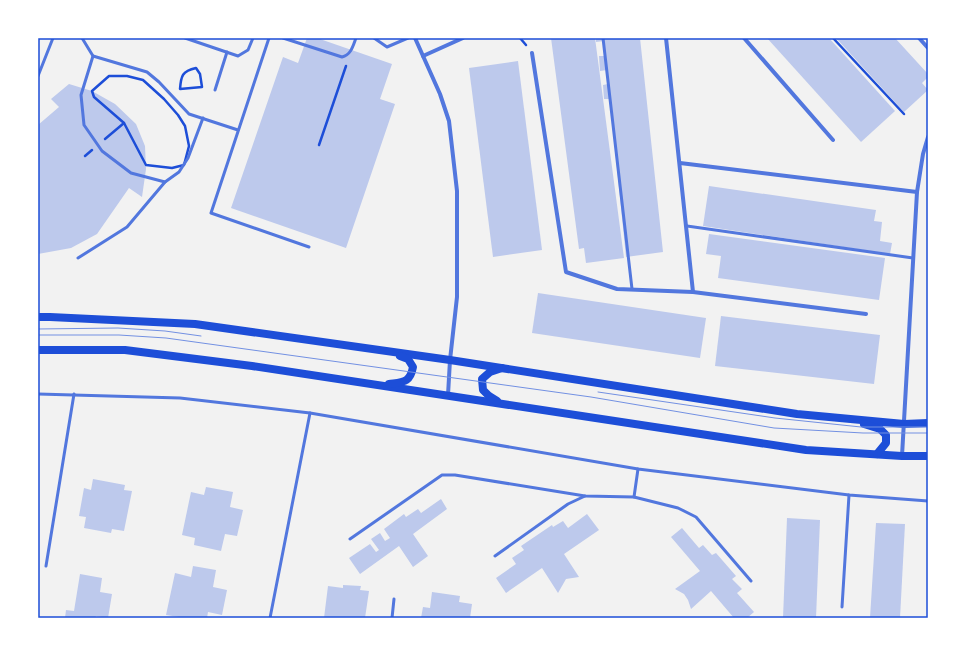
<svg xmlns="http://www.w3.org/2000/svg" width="966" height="656" viewBox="0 0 966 656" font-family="Montserrat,sans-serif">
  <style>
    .building { fill: #bdc9ec }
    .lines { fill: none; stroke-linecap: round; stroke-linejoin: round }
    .path { stroke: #1d4ed8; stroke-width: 2.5 }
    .service { stroke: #5277de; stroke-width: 3 }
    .minor { stroke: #5277de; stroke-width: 4 }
    .secondary { stroke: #1d4ed8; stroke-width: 8 }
    .tram { stroke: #7290e2; stroke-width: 1 }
    .neatline { fill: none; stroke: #1d4ed8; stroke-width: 1.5 }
  </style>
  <rect width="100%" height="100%" fill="#f2f2f2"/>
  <!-- building -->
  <g class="building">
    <path d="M307 38H317L392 64 380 99 395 104 346 248 231 208 283 57 298 63Z"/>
    <path d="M551 38H595L624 258 586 263 584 248 579 249Z"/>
    <path d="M596 38H640L663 252 626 257 610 99H604L603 85 608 84 607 70 600 71 599 56H605L604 41 596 42Z"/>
    <path d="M767 38H829L895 111 861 142Z"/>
    <path d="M836 38H895L928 74V77L922 83 928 90 904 112Z"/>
    <path d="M518 61 542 250 493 257 469 68Z"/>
    <path d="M69 84 92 91 115 104 136 124 145 146 146 169 142 197 129 188 97 234 71 248 38 254V125L59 107 51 99Z"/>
    <path d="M709 186 876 210 874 221 882 222 880 241 892 243 890 254 703 226Z"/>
    <path d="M709 234 885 258 879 300 718 278 721 256 706 254Z"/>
    <path d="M538 293 706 318 700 358 532 333Z"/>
    <path d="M721 316 880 335 874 384 715 366Z"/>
    <path d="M93 479 125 485 124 490 132 491 124 531 112 529 111 533 84 528 86 517 79 516 84 488 91 490Z"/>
    <path d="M206 487 233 492 230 507 243 510 237 536 225 534 221 551 194 545 195 538 182 535 191 492 204 495Z"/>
    <path d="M441 499 447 509 413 534 428 556 413 567 399 546 360 574 349 558 370 544 376 552 379 550 371 539 380 533 385 541 390 538 384 529 404 514 406 517 418 509 421 513Z"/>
    <path d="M587 514 599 530 564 554 579 577 566 579 558 593 542 568 506 593 496 578 516 564 512 558 524 550 521 546 552 525 553 527 563 521 568 528Z"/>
    <path d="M787 518 820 520 816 618H783Z"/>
    <path d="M876 523 905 524 900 618H870Z"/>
    <path d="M682 528 699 548 703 545 712 555 716 553 736 576 732 579 742 589 737 593 754 612 747 618H734L711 591 691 609 688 600 684 594 675 589 700 571 671 537Z"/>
    <path d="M193 566 216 570 213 587 227 590 222 615 208 612 207 618H179V617L166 615 175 573 191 577Z"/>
    <path d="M80 574 102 578 100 592 112 594 108 618 96 616 95 618H65L66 610 74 611Z"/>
    <path d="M343 585 361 586 360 590 369 591 365 618H324L328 586 343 588Z"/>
    <path d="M432 592 460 596 459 602 472 604 470 618H421L423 607 430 608Z"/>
  </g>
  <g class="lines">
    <!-- path -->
    <g class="path">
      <path d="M520 38 526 45"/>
      <path d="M833 38 904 114"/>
      <path d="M196 68 200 74 202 87 180 89C181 76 182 71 196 68Z"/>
      <path d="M109 76H127L143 80 164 99 178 115 185 126 189 146 184 165 172 168 146 165 124 123 94 97 92 91Z"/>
      <path d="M105 139 124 123"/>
      <path d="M319 145 346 66"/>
      <path d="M85 156 92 150"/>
    </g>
    <!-- service -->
    <g class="service">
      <path d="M82 38 93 56 147 72 159 82 189 114 238 130"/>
      <path d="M185 38 238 56 248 50 253 38"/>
      <path d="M269 38 211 213 309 247"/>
      <path d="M283 38 342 57C351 55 353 46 356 38"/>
      <path d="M374 38 387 47 408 38"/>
      <path d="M603 38 632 289"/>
      <path d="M93 56 81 95 84 125 102 151 131 173 165 182"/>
      <path d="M38 76 53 38"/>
      <path d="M215 90 227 52"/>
      <path d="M687 226 913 258"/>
      <path d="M78 258 127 227 165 182 179 172 188 158 203 118"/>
      <path d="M38 394 180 398 310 413 638 469 849 495 928 501"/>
      <path d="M634 497 638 469"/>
      <path d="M350 539 442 475H455L585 496 634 497 678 508 696 517 751 581"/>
      <path d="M495 556 568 504 585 496"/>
      <path d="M46 566 74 394"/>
      <path d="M842 607 849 495"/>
      <path d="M270 618 310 413"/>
      <path d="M392 618 394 599"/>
    </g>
    <!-- minor -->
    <g class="minor">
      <path d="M415 38 440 94 449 121 457 191V297L450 360 448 395"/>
      <path d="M666 38 693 292"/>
      <path d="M744 38 833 140"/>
      <path d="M919 38 928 48"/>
      <path d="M532 53 566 272 617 289 693 292 866 314"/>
      <path d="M423 56 463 38"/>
      <path d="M680 163 917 192"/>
      <path d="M902 456 917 192 923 154 928 137"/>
    </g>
    <!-- secondary -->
    <g class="secondary">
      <path d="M38 317H50L195 324 450 360 797 414 904 424 928 423"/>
      <path d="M38 350H125L252 366 806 450 902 456H928"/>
      <path d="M389 384C403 382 410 383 413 367L408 359 400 356"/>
      <path d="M497 401 489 396 483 390 482 379 490 372 502 368"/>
      <path d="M864 424 880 429 886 435V443L877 454"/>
    </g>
    <!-- tram -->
    <g class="tram">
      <path d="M38 329 118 328 165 331 201 336"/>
      <path d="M38 335H119L166 338 591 397 774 428 863 433H928"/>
      <path d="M598 392 775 418 861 427H928"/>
    </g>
  </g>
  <!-- border -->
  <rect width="966" height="656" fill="none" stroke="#ffffff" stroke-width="78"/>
  <rect x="39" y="39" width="888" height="578" class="neatline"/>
</svg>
